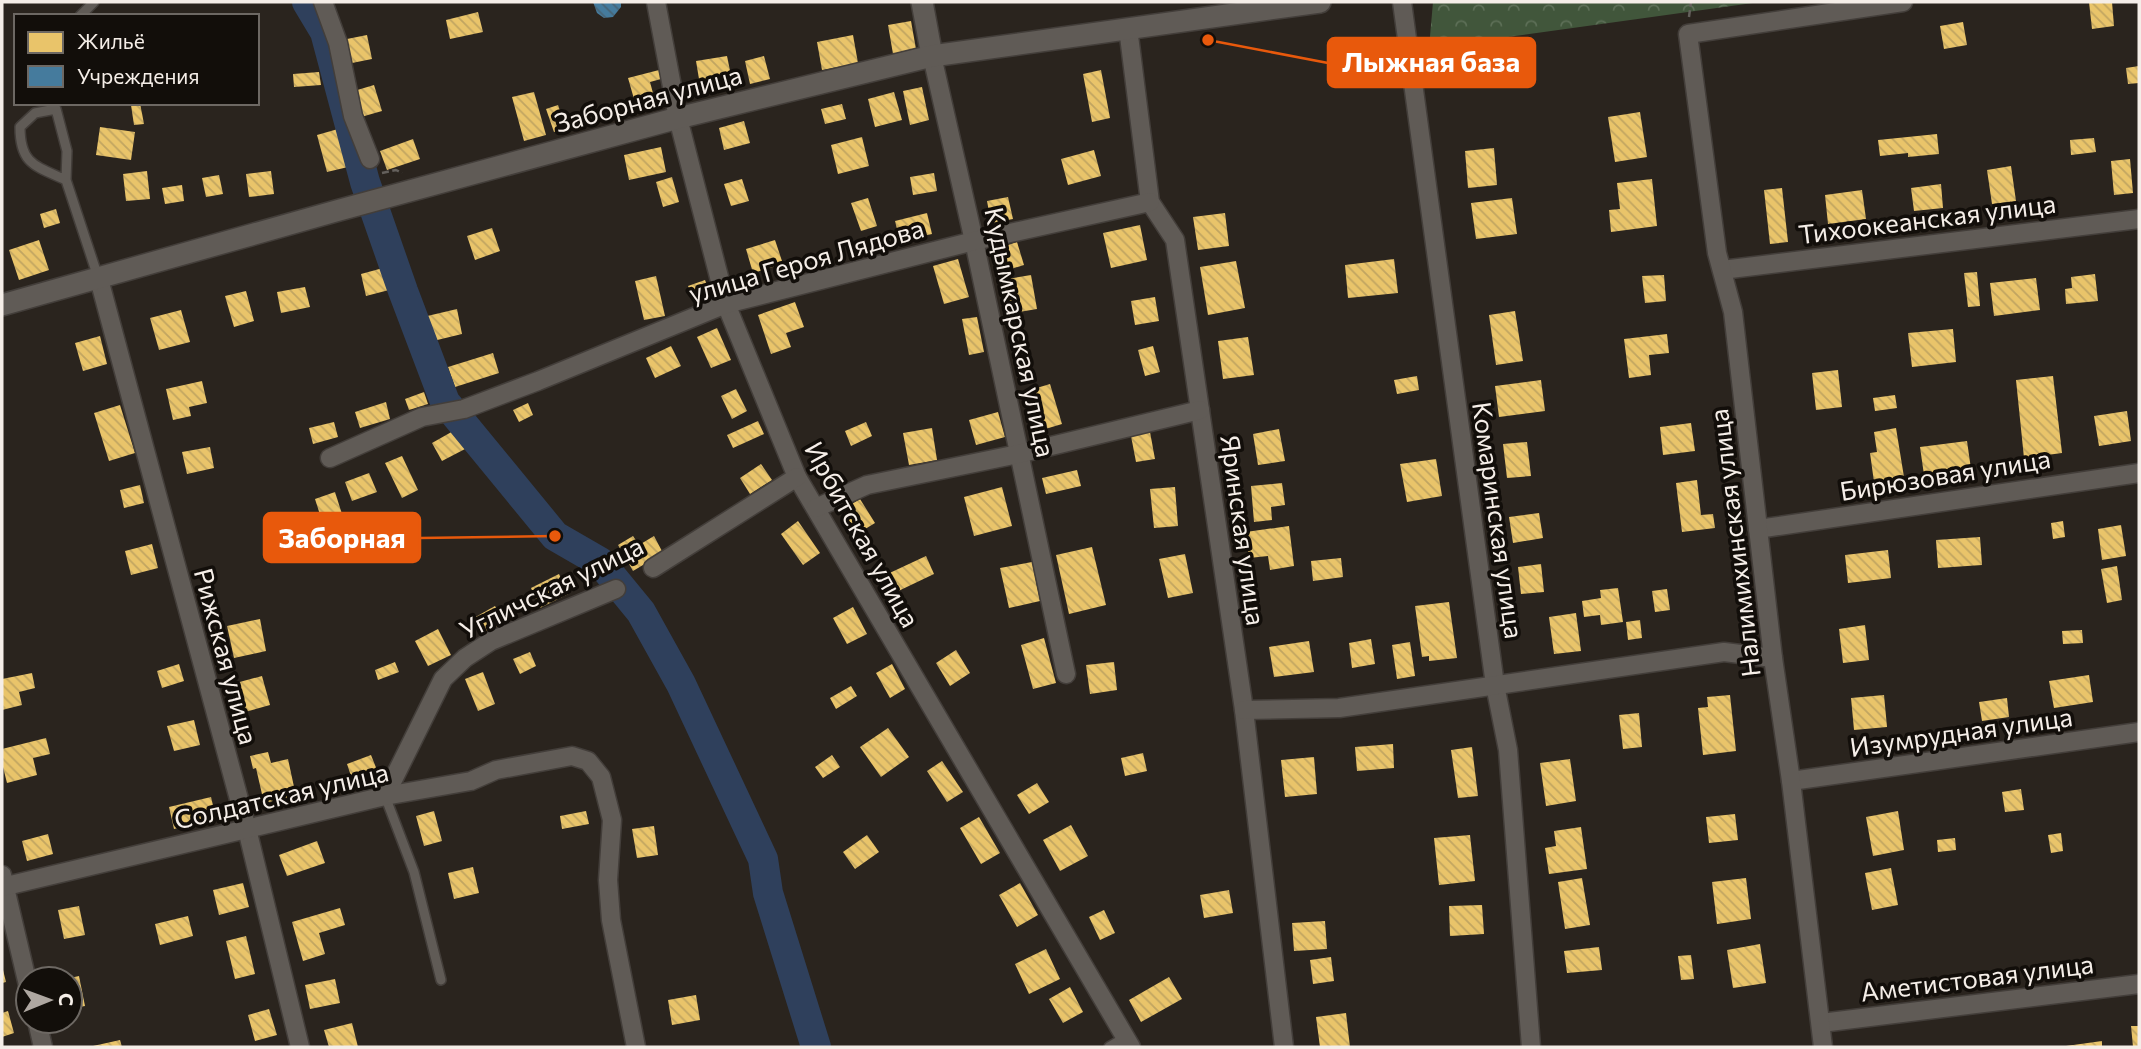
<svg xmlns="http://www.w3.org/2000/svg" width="2141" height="1049" viewBox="0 0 2141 1049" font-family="Commissioner,sans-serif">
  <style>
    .forest { fill: url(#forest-crowns) }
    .homes { fill: url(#homes-back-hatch) }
    .public { fill: url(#public-back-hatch) }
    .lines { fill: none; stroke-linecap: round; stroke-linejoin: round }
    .river { stroke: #2f405c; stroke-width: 30 }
    .service-casing { stroke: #433e3a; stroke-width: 12 }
    .minor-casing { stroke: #433e3a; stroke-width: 21 }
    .tertiary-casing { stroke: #433e3a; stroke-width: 24 }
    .path { stroke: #64605c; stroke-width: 2.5; stroke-dasharray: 7 3.5; stroke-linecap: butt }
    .service { stroke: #605b56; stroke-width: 9 }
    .minor { stroke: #605b56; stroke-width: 18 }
    .tertiary { stroke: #605b56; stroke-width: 21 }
    .labels { text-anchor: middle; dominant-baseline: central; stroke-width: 7; stroke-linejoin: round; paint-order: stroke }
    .street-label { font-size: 26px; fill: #f5eee8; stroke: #120e0a }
    .leader { fill: none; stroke: #e8590c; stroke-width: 2.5 }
    .callout-dot { fill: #e8590c; stroke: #120e0a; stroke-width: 2.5 }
    .callout { fill: #e8590c; stroke: #e8590c; stroke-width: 2.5 }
    .callout-label { font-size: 28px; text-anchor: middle; font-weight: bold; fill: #fff }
  </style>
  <defs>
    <pattern id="forest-crowns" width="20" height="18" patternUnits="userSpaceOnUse" patternTransform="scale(1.75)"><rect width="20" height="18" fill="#41563b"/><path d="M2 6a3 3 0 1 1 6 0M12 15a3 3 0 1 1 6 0" fill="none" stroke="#5d6f57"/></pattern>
    <pattern id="homes-back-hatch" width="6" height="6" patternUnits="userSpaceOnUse" patternTransform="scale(1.75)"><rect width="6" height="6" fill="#e9c46a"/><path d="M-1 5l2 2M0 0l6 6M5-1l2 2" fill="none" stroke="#c1a561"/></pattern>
    <pattern id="public-back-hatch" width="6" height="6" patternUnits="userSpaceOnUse" patternTransform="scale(1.75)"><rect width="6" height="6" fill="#457b9d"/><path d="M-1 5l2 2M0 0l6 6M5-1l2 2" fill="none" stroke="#476476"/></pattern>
  </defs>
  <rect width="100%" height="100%" fill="#2a241e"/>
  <!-- forest -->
  <path class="forest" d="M1433 2H1760L1429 48Z"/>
  <!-- homes -->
  <g class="homes">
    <path d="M2089 2H2112L2114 26 2092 29Z"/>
    <path d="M478 12 483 32 450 39 446 20Z"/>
    <path d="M911 21 916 49 893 54 888 25Z"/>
    <path d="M1963 22 1967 45 1944 49 1940 26Z"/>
    <path d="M367 35 372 59 352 63 347 39Z"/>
    <path d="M853 35 858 63 822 70 817 42Z"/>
    <path d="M727 56 733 85 701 91 696 61Z"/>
    <path d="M764 56 770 79 750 84 745 61Z"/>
    <path d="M2139 66V83L2128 84 2126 68Z"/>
    <path d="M659 70 661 79 650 82 657 108 638 113 628 78Z"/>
    <path d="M1101 70 1110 118 1092 122 1083 74Z"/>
    <path d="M319 72 321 85 294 87 293 74Z"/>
    <path d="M374 85 382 111 361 117 354 91Z"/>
    <path d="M922 87 929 120 910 125 903 91Z"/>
    <path d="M534 92 546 135 524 141 512 97Z"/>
    <path d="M894 92 902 120 875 127 868 99Z"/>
    <path d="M140 103 144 124 134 125 131 105Z"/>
    <path d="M842 104 846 119 825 124 821 109Z"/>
    <path d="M558 105 566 128 554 132 546 109Z"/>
    <path d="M1640 112 1647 157 1615 162 1608 117Z"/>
    <path d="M744 121 750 143 724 150 719 128Z"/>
    <path d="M100 127 135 132 131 160 96 155Z"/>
    <path d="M338 129 348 167 327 172 317 135Z"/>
    <path d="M1937 134 1939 154 1908 157V153L1880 156 1878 140Z"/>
    <path d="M862 137 869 166 838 174 831 145Z"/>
    <path d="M2094 138 2096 152 2071 155 2070 140Z"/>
    <path d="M413 139 420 159 387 170 380 151Z"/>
    <path d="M661 147 666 172 629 180 624 155Z"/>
    <path d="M1494 148 1497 185 1468 188 1465 151Z"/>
    <path d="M1094 150 1101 176 1068 185 1061 159Z"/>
    <path d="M2130 159 2133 193 2114 195 2111 161Z"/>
    <path d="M2011 166 2016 201 1992 204 1987 170Z"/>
    <path d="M147 171 150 199 126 201 123 174Z"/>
    <path d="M271 171 274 194 249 197 246 174Z"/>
    <path d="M934 173 937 191 913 195 910 177Z"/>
    <path d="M219 175 223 194 206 197 202 178Z"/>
    <path d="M672 177 679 202 663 207 656 182Z"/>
    <path d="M742 179 749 201 731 206 724 184Z"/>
    <path d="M1652 179 1657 226 1611 232 1609 210 1620 209 1617 183Z"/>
    <path d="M1941 184 1943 208 1914 211 1911 188Z"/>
    <path d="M182 185 184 201 165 204 162 188Z"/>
    <path d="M1782 188 1788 242 1770 244 1764 190Z"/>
    <path d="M1862 190 1866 219 1828 224 1825 195Z"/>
    <path d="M1008 197 1013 219 991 223 987 201Z"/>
    <path d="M868 198 877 226 861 231 851 203Z"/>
    <path d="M1512 198 1517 234 1476 239 1471 203Z"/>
    <path d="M56 209 60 223 44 228 40 214Z"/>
    <path d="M927 213 932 234 900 241 895 221Z"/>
    <path d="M1225 213 1229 246 1198 250 1193 217Z"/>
    <path d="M1140 225 1147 260 1111 268 1103 233Z"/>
    <path d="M492 228 500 251 475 260 467 236Z"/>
    <path d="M39 240 49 270 19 280 9 250Z"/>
    <path d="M775 240 783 264 753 273 746 249Z"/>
    <path d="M1017 242 1024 265 1001 272 993 250Z"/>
    <path d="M958 259 969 297 944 304 933 266Z"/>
    <path d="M1394 259 1398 293 1348 298 1345 265Z"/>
    <path d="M1236 261 1245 308 1208 315 1200 267Z"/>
    <path d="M383 268 389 290 366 296 361 274Z"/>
    <path d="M1977 272 1980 306 1968 307 1964 273Z"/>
    <path d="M2095 274 2098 301 2066 304 2065 289 2072 288 2071 277Z"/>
    <path d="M1031 275 1037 309 1008 314 1002 280Z"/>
    <path d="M1664 275 1666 301 1645 303 1642 276Z"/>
    <path d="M656 276 665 316 644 320 635 281Z"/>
    <path d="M2036 278 2040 310 1994 316 1990 283Z"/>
    <path d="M705 280 711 296 695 303 688 286Z"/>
    <path d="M305 287 310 307 281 313 277 292Z"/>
    <path d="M246 291 254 321 234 327 225 296Z"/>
    <path d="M1155 297 1159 321 1135 325 1131 301Z"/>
    <path d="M795 302 804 327 786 333 791 347 771 354 758 315Z"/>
    <path d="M457 309 462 334 429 342 423 317Z"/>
    <path d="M181 310 190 342 159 350 150 318Z"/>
    <path d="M1515 311 1523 361 1496 365 1489 315Z"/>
    <path d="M977 317 984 352 969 355 962 319Z"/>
    <path d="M717 328 731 360 711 368 697 337Z"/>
    <path d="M1953 329 1956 362 1912 367 1908 333Z"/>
    <path d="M1667 334 1669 353 1649 355 1651 375 1629 378 1624 339Z"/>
    <path d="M100 336 107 364 83 371 75 343Z"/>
    <path d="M1248 337 1254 375 1223 379 1218 341Z"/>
    <path d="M671 346 681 366 655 378 646 358Z"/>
    <path d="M1153 346 1160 372 1145 376 1138 350Z"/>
    <path d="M493 353 499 373 455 387 448 367Z"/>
    <path d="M1838 370 1842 407 1816 410 1812 373Z"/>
    <path d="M1417 376 1419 390 1397 394 1394 380Z"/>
    <path d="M2053 376 2062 453 2024 458 2016 380Z"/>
    <path d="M1541 380 1545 411 1499 417 1495 386Z"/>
    <path d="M202 381 207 403 189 407 191 416 173 420 166 389Z"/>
    <path d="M1050 384 1062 424 1042 430 1030 390Z"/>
    <path d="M736 389 747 411 732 419 721 396Z"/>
    <path d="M424 392 428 404 409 410 405 399Z"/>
    <path d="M1895 395 1897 408 1875 411 1873 398Z"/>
    <path d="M386 402 390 419 360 428 355 412Z"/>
    <path d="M528 403 533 415 519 422 513 410Z"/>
    <path d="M120 405 135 453 109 461 94 413Z"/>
    <path d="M2127 411 2131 441 2099 446 2094 416Z"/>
    <path d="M998 412 1005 437 976 445 969 420Z"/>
    <path d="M758 421 764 434 733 448 727 435Z"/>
    <path d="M334 422 338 437 313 444 309 428Z"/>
    <path d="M866 422 872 436 851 446 845 431Z"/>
    <path d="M1691 423 1695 451 1663 455 1660 427Z"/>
    <path d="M932 428 937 460 909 465 903 433Z"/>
    <path d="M1896 428 1904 477 1874 482 1870 453 1877 452 1874 432Z"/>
    <path d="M1279 429 1285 461 1258 465 1253 434Z"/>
    <path d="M455 430 465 449 442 461 432 443Z"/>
    <path d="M1150 432 1155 459 1136 462 1131 436Z"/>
    <path d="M1967 441 1971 469 1924 475 1920 447Z"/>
    <path d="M1527 442 1531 476 1507 478 1503 444Z"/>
    <path d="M210 447 214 468 187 474 182 452Z"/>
    <path d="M402 456 418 490 402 498 385 463Z"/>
    <path d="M1436 459 1442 496 1407 502 1400 464Z"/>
    <path d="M761 464 772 480 750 494 740 478Z"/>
    <path d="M1077 470 1081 486 1046 494 1042 478Z"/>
    <path d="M369 473 377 492 352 501 345 482Z"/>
    <path d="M1697 480 1701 515 1713 514 1715 528 1682 532 1676 483Z"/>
    <path d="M1282 483 1285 505 1271 507 1272 520 1254 522 1251 486Z"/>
    <path d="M140 485 144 503 124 508 120 490Z"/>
    <path d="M1002 487 1012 526 974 536 964 497Z"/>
    <path d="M1175 487 1178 526 1154 528 1150 489Z"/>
    <path d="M335 492 342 514 322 521 315 499Z"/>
    <path d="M860 499 875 523 857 534 842 510Z"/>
    <path d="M1539 513 1543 538 1513 543 1509 517Z"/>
    <path d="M798 521 820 553 803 565 781 534Z"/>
    <path d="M2063 521 2065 537 2053 539 2051 523Z"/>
    <path d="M2121 525 2126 556 2102 560 2098 529Z"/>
    <path d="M1289 526 1294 566 1270 570 1268 556 1249 558 1246 532Z"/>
    <path d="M633 536 639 545 654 536 663 553 633 571 618 545Z"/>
    <path d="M1980 537 1982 565 1938 568 1936 540Z"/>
    <path d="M152 544 158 568 131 575 125 551Z"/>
    <path d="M1092 547 1106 605 1069 614 1056 555Z"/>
    <path d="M1888 550 1891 578 1848 583 1845 555Z"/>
    <path d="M1185 554 1193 593 1168 598 1159 559Z"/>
    <path d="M926 556 934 574 890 595 881 577Z"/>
    <path d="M1341 558 1343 577 1313 581 1311 561Z"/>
    <path d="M1032 562 1040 601 1009 608 1000 568Z"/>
    <path d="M1541 564 1544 592 1521 594 1518 567Z"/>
    <path d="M2117 566 2122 600 2107 603 2101 569Z"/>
    <path d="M559 574 568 594 540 608 531 588Z"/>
    <path d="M1618 588 1623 622 1601 625 1600 615 1584 617 1582 601 1601 598 1600 590Z"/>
    <path d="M1667 589 1670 610 1655 612 1652 591Z"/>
    <path d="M1449 602 1457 658 1429 661V656L1422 657 1415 606Z"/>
    <path d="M495 606 504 622 481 635 472 619Z"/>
    <path d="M853 607 867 634 847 644 833 618Z"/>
    <path d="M1576 613 1581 651 1554 654 1549 617Z"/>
    <path d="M260 619 266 651 234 658 227 626Z"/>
    <path d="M1640 620 1642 638 1628 640 1626 622Z"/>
    <path d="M1865 625 1869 660 1843 663 1839 629Z"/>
    <path d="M438 629 451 655 428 666 415 641Z"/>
    <path d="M2082 630 2083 643 2063 644 2062 631Z"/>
    <path d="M1044 638 1056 683 1033 689 1021 645Z"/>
    <path d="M1371 639 1375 664 1352 668 1349 643Z"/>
    <path d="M1309 641 1314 672 1274 677 1269 647Z"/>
    <path d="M1410 642 1415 676 1397 679 1392 645Z"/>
    <path d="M956 650 970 673 950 686 936 663Z"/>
    <path d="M530 652 536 666 520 674 513 659Z"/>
    <path d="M395 662 399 672 378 680 375 670Z"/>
    <path d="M1114 662 1117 690 1090 694 1086 665Z"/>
    <path d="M179 664 184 681 162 688 157 671Z"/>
    <path d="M892 664 905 689 890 698 876 673Z"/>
    <path d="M483 672 495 704 478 711 465 679Z"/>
    <path d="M32 673 35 688 19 692 22 705 2 710V679Z"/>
    <path d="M2089 675 2093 702 2054 708 2049 681Z"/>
    <path d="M262 676 270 705 245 712 236 683Z"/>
    <path d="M851 686 857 696 836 709 830 698Z"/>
    <path d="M1730 695 1736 751 1703 755 1698 708 1708 707 1707 697Z"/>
    <path d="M1884 695 1887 727 1854 730 1851 698Z"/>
    <path d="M2007 698 2009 717 1982 721 1979 702Z"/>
    <path d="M1639 713 1642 747 1623 749 1619 715Z"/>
    <path d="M194 720 200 745 174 751 167 726Z"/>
    <path d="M888 728 909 757 881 777 860 747Z"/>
    <path d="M46 738 50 754 33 758 37 775 7 783 2 763V749Z"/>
    <path d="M1393 744 1394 768 1357 771 1355 747Z"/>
    <path d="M1472 747 1478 796 1458 798 1451 750Z"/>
    <path d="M268 752 271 763 288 759 296 796 264 803 256 768 253 769 250 756Z"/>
    <path d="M1143 753 1147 771 1125 776 1121 758Z"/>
    <path d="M371 755 377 770 352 779 347 764Z"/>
    <path d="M832 755 840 767 823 778 815 767Z"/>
    <path d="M1314 757 1317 794 1285 797 1281 760Z"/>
    <path d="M1570 759 1576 801 1546 806 1540 763Z"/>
    <path d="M942 761 963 792 947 802 927 771Z"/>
    <path d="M1037 783 1049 802 1029 814 1017 795Z"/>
    <path d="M2021 789 2024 810 2005 812 2002 792Z"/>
    <path d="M211 797 216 818 174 829 169 807Z"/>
    <path d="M434 811 442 841 424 846 416 816Z"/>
    <path d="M586 811 589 824 562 829 560 816Z"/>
    <path d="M1898 811 1904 850 1873 856 1866 817Z"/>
    <path d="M1735 814 1738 840 1709 843 1706 817Z"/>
    <path d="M979 817 1000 853 981 864 960 828Z"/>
    <path d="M1071 825 1088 856 1060 871 1043 840Z"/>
    <path d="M654 826 658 855 637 858 632 829Z"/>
    <path d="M1581 827 1587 869 1549 874 1545 848 1556 846 1554 831Z"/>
    <path d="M2061 833 2063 851 2051 853 2048 835Z"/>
    <path d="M48 834 53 854 27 861 22 841Z"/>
    <path d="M867 835 879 852 855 869 843 852Z"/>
    <path d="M1470 835 1475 881 1439 885 1434 838Z"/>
    <path d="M1955 838 1956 850 1938 852 1937 840Z"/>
    <path d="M317 841 325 863 287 876 279 855Z"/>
    <path d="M473 867 479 893 454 899 448 873Z"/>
    <path d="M1891 868 1898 905 1872 910 1865 873Z"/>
    <path d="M1582 878 1590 925 1565 929 1558 882Z"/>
    <path d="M1746 878 1751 919 1717 924 1712 882Z"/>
    <path d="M243 883 249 907 219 915 213 890Z"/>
    <path d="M1020 883 1038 915 1017 927 999 895Z"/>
    <path d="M1229 890 1233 913 1204 918 1200 895Z"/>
    <path d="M1482 905 1484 934 1450 936 1449 906Z"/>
    <path d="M79 906 85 935 64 939 58 910Z"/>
    <path d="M340 908 345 925 319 933 325 954 303 961 292 922Z"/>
    <path d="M1104 910 1115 933 1100 940 1089 917Z"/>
    <path d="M188 916 193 936 160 945 155 924Z"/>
    <path d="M1325 921 1327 949 1294 951 1292 923Z"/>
    <path d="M246 936 255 974 235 979 226 941Z"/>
    <path d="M1760 944 1766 983 1733 988 1727 950Z"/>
    <path d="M1599 947 1602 970 1567 973 1564 951Z"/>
    <path d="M1046 949 1060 979 1029 994 1015 964Z"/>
    <path d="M1691 955 1694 979 1681 980 1678 956Z"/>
    <path d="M1331 957 1334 981 1313 984 1310 960Z"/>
    <path d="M2 966 6 982 2 983Z"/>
    <path d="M79 976 85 1006 70 1009V978Z"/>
    <path d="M1169 977 1182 999 1141 1022 1129 1000Z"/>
    <path d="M335 979 340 1003 310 1009 305 985Z"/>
    <path d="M1070 987 1083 1012 1063 1023 1049 999Z"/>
    <path d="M696 995 700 1020 672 1025 668 1000Z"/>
    <path d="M269 1009 277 1035 255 1041 248 1015Z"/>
    <path d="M8 1011 14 1033 2 1037V1013Z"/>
    <path d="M1346 1013 1350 1047H1320L1316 1017Z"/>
    <path d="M352 1023 358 1047H329L324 1030Z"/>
    <path d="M2131 1026H2139V1047H2133Z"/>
    <path d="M120 1040 122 1047H93V1046Z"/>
    <path d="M2102 1041V1047H2066V1046Z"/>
  </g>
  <!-- public -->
  <path class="public" d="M593 2H621V7L613 17 604 18 597 13Z"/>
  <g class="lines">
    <!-- river -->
    <path class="river" d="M307 2 325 32 365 182 403 291 445 402 555 536 600 562 641 612 681 684 763 859 768 893 816 1047"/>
    <defs>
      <g id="service">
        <path d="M80 16 94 2"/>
        <path d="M66 180 67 151 56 109 35 113 20 127C20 164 35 166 66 180L98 277"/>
        <path d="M385 796 414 872 441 980"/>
        <path d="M1109 1047 1126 1037"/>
      </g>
      <g id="minor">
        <path d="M323 2 338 43 353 116 370 159"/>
        <path d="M656 2 678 118 726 304 797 477 1131 1047"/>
        <path d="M1402 2 1495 685 1508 750 1531 1047"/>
        <path d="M1128 28 1150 202 1175 240 1244 710 1284 1047"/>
        <path d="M932 56 974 241 1066 674"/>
        <path d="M1722 270 2139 219"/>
        <path d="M99 279 247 829 300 1047"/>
        <path d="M330 458 422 417 464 409 538 381 726 304 974 241 1150 202"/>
        <path d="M816 508 867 485 1018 454 1200 410"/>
        <path d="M1758 529 2139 473"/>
        <path d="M653 568 797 477"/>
        <path d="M1244 710 1339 708 1724 652 1773 658"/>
        <path d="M1791 781 2139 732"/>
        <path d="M385 796 443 679 465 658 491 641 616 589"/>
        <path d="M2 875 28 985"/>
        <path d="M2 887 385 796 471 781 496 770 572 756 588 761 601 777 612 820 608 880 611 920 636 1047"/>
        <path d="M37 1021 43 1047"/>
        <path d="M1821 1023 2139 984"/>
        <path d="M1823 1047 1791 781 1773 658 1733 312 1717 253 1688 34 1903 2"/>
      </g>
      <g id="tertiary">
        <path d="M922 2 932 56"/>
        <path d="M2 305 336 211 678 118 932 56 1320 2"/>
      </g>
    </defs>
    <!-- service casing -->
    <use href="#service" class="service-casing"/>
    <!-- minor casing -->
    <use href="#minor" class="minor-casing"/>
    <!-- tertiary casing -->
    <use href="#tertiary" class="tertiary-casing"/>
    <!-- path -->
    <g class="path">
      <path d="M1689 17 1691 2"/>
      <path d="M382 173 396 170 402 173"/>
    </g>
    <!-- service -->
    <use href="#service" class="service"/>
    <!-- minor -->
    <use href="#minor" class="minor"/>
    <!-- tertiary -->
    <use href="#tertiary" class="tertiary"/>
  </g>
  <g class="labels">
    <!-- street labels -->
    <g class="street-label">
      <text transform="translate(648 98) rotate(-15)">Заборная улица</text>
      <text transform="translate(1927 218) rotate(-7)">Тихоокеанская улица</text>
      <text transform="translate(806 260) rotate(-16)">улица Героя Лядова</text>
      <text transform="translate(1021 332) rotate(78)">Кудымкарская улица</text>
      <text transform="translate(1945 474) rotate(-9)">Бирюзовая улица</text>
      <text transform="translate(1499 520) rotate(82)">Комаринская улица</text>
      <text transform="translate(1244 530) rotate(82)">Яринская улица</text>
      <text transform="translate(863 534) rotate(61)">Ирбитская улица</text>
      <text transform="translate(1734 543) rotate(-97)">Налимихинская улица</text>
      <text transform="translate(551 587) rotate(-26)">Угличская улица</text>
      <text transform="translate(227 656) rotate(75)">Рижская улица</text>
      <text transform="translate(1961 731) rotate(-8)">Изумрудная улица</text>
      <text transform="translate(281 795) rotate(-13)">Солдатская улица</text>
      <text transform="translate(1977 977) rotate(-7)">Аметистовая улица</text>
    </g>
  </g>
  <!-- callouts -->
  <path class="leader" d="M1208 40L1328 63M555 536L420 538"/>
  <g class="callout-dot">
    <circle cx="1208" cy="40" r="7"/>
    <circle cx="555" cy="536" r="7"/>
  </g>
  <g class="callout">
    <rect x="1328" y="38" width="207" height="49" rx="7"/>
    <rect x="264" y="513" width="156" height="49" rx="7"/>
  </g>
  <g class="callout-label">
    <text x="1431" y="72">Лыжная база</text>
    <text x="342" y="548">Заборная</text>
  </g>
  <!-- border -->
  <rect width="2141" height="1049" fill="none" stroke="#f5eee8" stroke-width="7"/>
  <!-- legend -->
  <rect x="14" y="14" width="245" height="91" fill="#120e0a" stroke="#6d6863" stroke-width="2"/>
  <rect x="28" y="32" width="35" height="21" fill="#e9c46a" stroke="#6d6863" stroke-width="2"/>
  <text x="77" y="49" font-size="21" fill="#f5eee8">Жильё</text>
  <rect x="28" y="66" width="35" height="21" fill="#457b9d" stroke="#6d6863" stroke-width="2"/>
  <text x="77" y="84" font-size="21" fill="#f5eee8">Учреждения</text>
  <!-- north arrow -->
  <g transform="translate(49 1000) rotate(89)"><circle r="33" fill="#120e0a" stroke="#6d6863" stroke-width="2"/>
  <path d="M0-5L12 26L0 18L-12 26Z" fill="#aea7a1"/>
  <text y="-10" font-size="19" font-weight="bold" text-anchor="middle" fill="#f5eee8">С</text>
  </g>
</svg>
